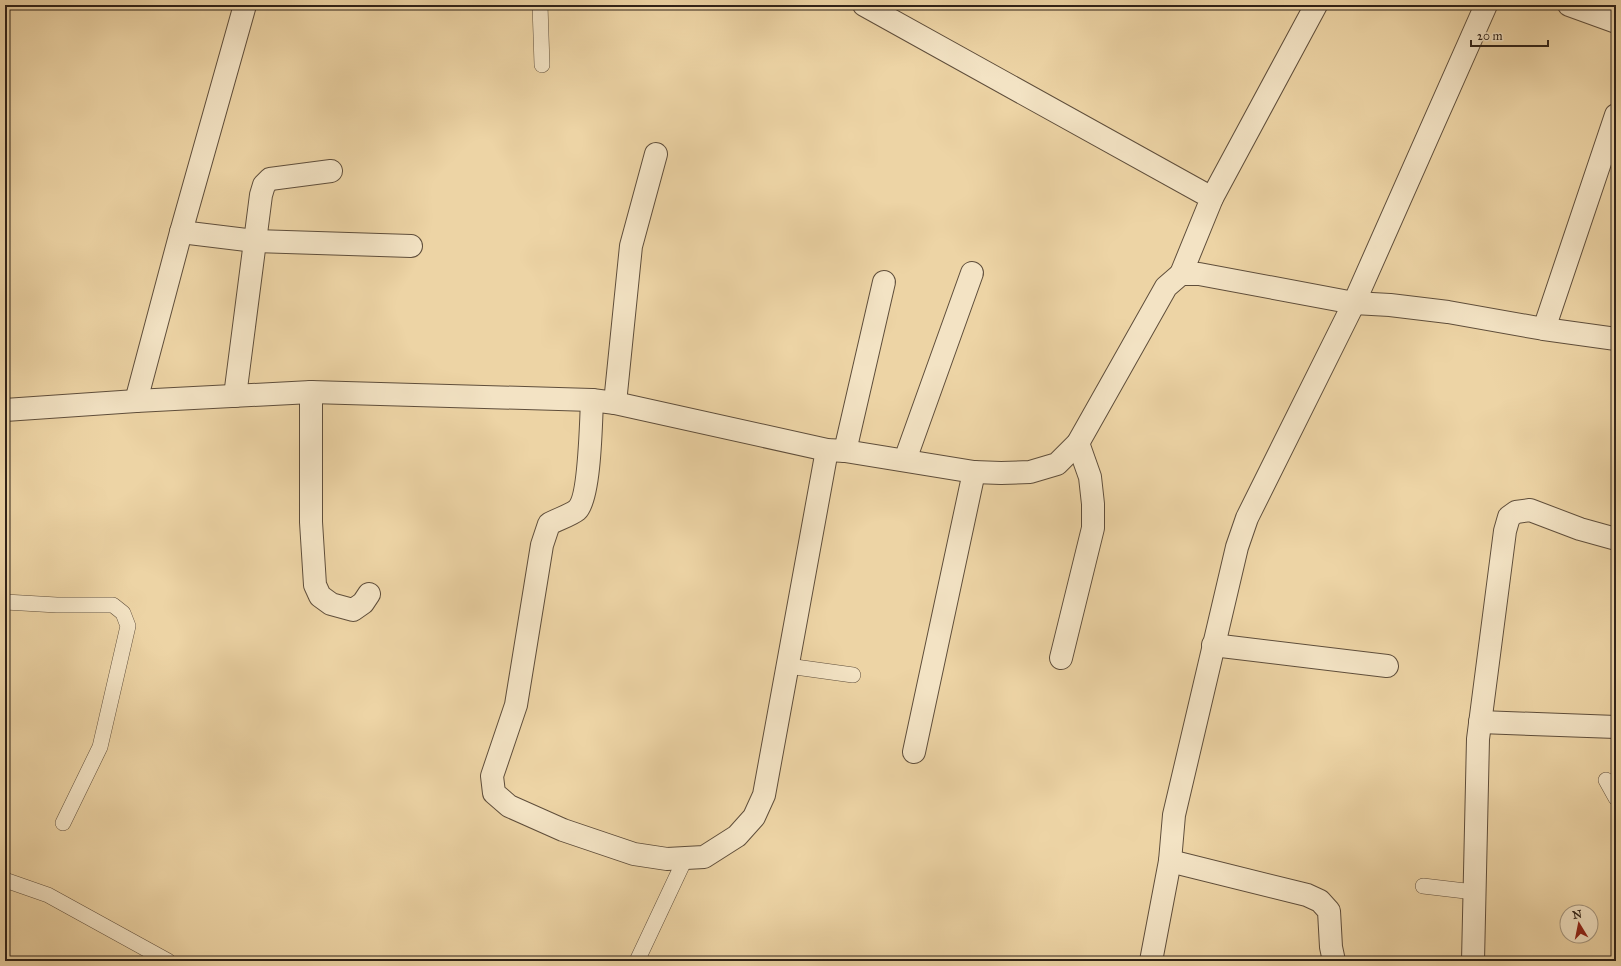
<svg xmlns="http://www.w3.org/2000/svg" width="1621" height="966" viewBox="0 0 1621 966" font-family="'IM FELL Great Primer',serif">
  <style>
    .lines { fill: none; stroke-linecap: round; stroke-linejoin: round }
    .service-casing { stroke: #5f4e3b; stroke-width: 16 }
    .minor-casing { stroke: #5f4e3b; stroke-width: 24 }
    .tertiary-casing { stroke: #5f4e3b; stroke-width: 24 }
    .service { stroke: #f3e3c4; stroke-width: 15 }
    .minor { stroke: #f3e3c4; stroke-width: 22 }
    .tertiary { stroke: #f3e3c4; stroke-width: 22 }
  </style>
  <rect width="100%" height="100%" fill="#edd4a5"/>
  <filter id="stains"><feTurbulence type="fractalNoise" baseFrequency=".005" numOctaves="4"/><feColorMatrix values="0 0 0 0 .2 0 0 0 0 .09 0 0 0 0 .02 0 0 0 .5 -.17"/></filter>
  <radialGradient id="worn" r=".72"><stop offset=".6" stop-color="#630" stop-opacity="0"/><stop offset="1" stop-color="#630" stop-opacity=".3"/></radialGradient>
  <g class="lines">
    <defs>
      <g id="service">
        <path d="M540 5 542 65"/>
        <path d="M5 602 57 605H113L123 613 128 626 100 747 63 823"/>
        <path d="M788 666 853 675"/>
        <path d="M1606 780 1616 798"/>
        <path d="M5 880 48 895 168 961"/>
        <path d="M1423 886 1474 892"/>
        <path d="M637 961 685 859"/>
      </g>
      <g id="minor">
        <path d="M864 5 1212 198 1181 274"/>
        <path d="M1569 5 1616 22"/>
        <path d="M1212 198 1316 5"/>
        <path d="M181 232 255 241 411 246"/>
        <path d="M1544 329 1616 115"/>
        <path d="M311 392V522L315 585 320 596 331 604 353 610 363 603 369 594"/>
        <path d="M235 396 261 195 264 185 270 179 331 171"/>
        <path d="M592 400C591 420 590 498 577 510 571 515 556 520 549 524L542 545 516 705 492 776 494 793 509 806 563 830 634 854 667 859 704 857 737 836 754 817 764 795 827 450"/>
        <path d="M136 401 181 232 245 5"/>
        <path d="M615 403 631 246 656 154"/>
        <path d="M845 451 884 282"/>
        <path d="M905 460 972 273"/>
        <path d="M1213 645 1387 666"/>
        <path d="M1061 658 1093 528V504L1090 477 1078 443"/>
        <path d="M1480 722 1616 727"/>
        <path d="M914 752 974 472"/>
        <path d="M1170 861 1307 895 1320 901 1329 911 1331 947 1334 961"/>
        <path d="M1151 961 1170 861 1174 815 1237 547 1247 518 1354 303 1486 5"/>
        <path d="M1473 961 1478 739 1505 531 1509 517 1516 512 1530 510 1580 529 1616 539"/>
      </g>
      <path id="tertiary" d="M5 410 136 401 311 392 592 400 615 403 827 450 845 451 974 472 1001 473 1030 472 1057 464 1078 443 1166 287 1181 274H1199L1354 303 1390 305 1448 312 1544 329 1616 339"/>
    </defs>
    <!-- service casing -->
    <use href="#service" class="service-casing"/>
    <!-- minor casing -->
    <use href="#minor" class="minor-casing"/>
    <!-- tertiary casing -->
    <use href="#tertiary" class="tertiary-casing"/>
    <!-- service -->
    <use href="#service" class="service"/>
    <!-- minor -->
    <use href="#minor" class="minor"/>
    <!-- tertiary -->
    <use href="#tertiary" class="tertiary"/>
  </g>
  <!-- margin -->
  <rect width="1621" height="966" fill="none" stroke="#edd4a5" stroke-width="20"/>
  <rect x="6" y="6" width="1609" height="954" fill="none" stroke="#302218" stroke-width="2"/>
  <rect x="10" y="10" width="1601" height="946" fill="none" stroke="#302218"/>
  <!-- north arrow -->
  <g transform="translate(1579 924) rotate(350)"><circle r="19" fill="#f3e3c4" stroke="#a5967f"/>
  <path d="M0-3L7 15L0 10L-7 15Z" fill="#8f2418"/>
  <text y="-6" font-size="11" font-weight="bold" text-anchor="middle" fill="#302218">N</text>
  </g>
  <!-- scale -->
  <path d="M1471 40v6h77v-6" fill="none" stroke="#302218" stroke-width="2"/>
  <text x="1477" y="40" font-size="12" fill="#302218" stroke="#f3e3c4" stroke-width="3" paint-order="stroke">20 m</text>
  <rect width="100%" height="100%" filter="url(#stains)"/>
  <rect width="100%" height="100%" fill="url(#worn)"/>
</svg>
